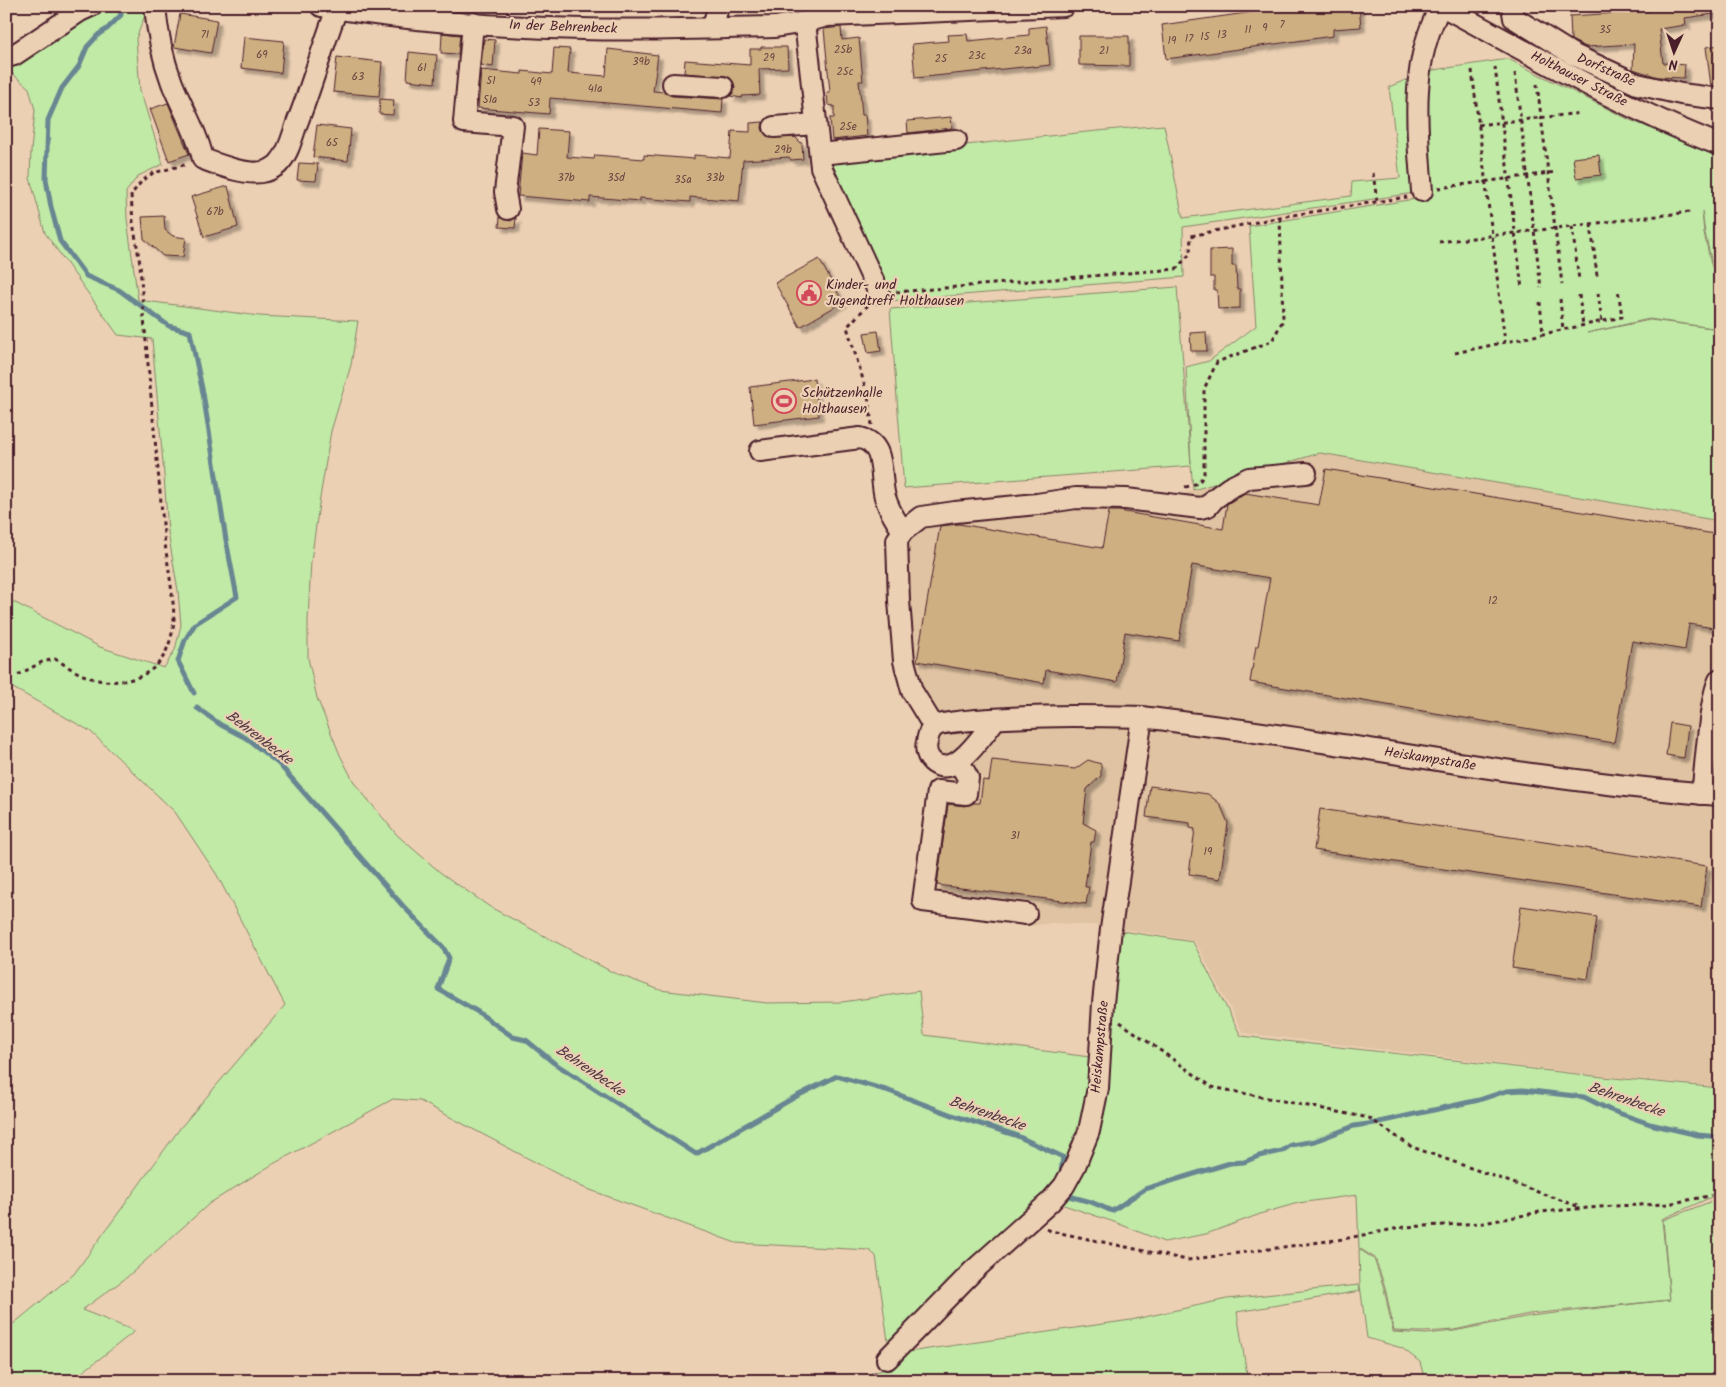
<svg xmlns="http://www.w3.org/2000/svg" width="1726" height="1387" viewBox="0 0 1726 1387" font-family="Kalam,sans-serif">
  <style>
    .built { fill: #e0c3a2 }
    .green { fill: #c1eaa6; stroke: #868468 }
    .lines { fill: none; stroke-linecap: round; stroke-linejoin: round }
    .stream { stroke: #678692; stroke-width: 5 }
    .building { fill: #ceaf82; stroke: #4a1f2b; filter: url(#shadow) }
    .minor-casing { stroke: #4a1f2b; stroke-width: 24 }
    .path { stroke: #4a1f2b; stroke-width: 3; stroke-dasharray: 4 4; stroke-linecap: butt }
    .minor { stroke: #ecd0b3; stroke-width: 20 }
    .labels { text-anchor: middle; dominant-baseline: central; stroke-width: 4.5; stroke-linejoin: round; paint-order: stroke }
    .number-label { font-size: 11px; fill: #6b4341 }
    .street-label { font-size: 14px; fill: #4a1f2b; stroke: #ecd0b3 }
    .poi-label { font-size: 14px; fill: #4a1f2b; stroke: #ecd0b3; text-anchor: start }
    .water-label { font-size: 15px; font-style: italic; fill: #513945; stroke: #ecd0b3 }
  </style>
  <defs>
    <filter id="shadow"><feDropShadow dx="4.5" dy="4.5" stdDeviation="1" flood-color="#0004"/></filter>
  </defs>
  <rect width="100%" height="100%" fill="#ecd0b3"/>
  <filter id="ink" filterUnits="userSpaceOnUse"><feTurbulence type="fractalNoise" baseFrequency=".02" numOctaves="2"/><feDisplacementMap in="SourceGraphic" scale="10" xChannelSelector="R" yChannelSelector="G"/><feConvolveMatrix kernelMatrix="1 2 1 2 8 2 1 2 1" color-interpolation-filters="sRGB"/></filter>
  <g filter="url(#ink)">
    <!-- built -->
    <path class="built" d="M1320 453 1720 521V1087L1603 1076 1243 1033 1195 941 1103 926 1052 923 1029 926 915 912 933 775 922 765 916 750 918 726 899 661 894 622 912 514 1077 495H1181L1193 490Z"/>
    <!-- green -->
    <g class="green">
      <path d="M105 6 148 7 136 39 140 90 163 164 138 176 126 192 127 219 138 300 259 316 358 321 351 365 331 431 319 504 311 561 308 620V658L317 698 340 755 355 784 397 835 441 873 490 907 614 973 660 990 767 1003 842 1002 919 991 924 1035 1097 1058 1121 931 1193 942 1241 1036 1603 1077 1720 1088V1196L1716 1195 1662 1219 1670 1301 1663 1220 1720 1198V1381H1425L1420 1362 1402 1348 1367 1338 1360 1285 1359 1249 1374 1259 1384 1288 1393 1332 1426 1334 1454 1331 1530 1316 1669 1300 1529 1314 1454 1330 1424 1332 1394 1331 1385 1287 1375 1258 1359 1248 1357 1195 1298 1203 1263 1213 1206 1234 1164 1242 1117 1223 1058 1203 900 1338 888 1341 876 1256 869 1250 736 1243 582 1187 420 1101 393 1099 273 1164 210 1203 126 1278 82 1310 135 1331 71 1381H6V1330L74 1274 181 1127 285 1005 217 875 175 812 90 731 6 684V598L100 647 164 668 175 650 181 625 178 591 168 532 164 475 152 339 118 335 45 233 30 178 31 151 35 110 29 88 6 68V64Z"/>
      <path d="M1508 59 1630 120 1698 147 1720 159V283L1712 264 1705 233 1702 211 1704 233 1711 264 1720 286V329L1649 319 1587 333 1650 320 1720 329V521L1320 453 1193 490 1191 466 904 488 890 309 1177 287 1191 464 1186 367 1209 361 1256 326 1249 226 1427 197V71Z"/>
      <path d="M1415 76 1414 193 1183 227 1184 277 888 301 847 215 823 159C937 150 1050 134 1164 125L1183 218 1351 196 1352 182 1400 178 1389 87Z"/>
      <path d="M1359 1285 1360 1291 1237 1312 1248 1381H844L893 1367 901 1362 908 1352 1131 1320 1227 1299Z"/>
    </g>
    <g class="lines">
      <!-- stream -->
      <g class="stream">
        <path d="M122 6 120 8 121 15 107 29 99 34 87 47 79 66 62 88 48 120 46 179 51 207 60 241 86 276 119 290 169 326 190 332 203 393 226 540 237 597 195 624 185 640 178 661 194 693"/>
        <path d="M197 708 221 725 246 738 279 764 403 906 443 947 449 958 438 989 478 1012 513 1037 526 1040 554 1063 696 1154 795 1097 837 1076 889 1091 952 1115 1015 1135 1063 1157 1061 1173 1059 1176"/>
        <path d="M1379 1122 1479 1100 1506 1091 1523 1090 1584 1097 1610 1110 1650 1124 1698 1135 1720 1137"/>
        <path d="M1069 1196 1091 1202 1112 1211 1145 1189 1230 1163 1244 1162 1259 1156 1282 1151 1291 1145 1315 1141 1354 1126 1375 1123"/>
      </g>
    </g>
    <!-- building -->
    <g class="building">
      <path d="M1295 6H1359L1361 27 1333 29V36L1166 59 1162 25Z"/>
      <path d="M1650 6H1712L1713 14 1685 18 1686 25 1659 29 1663 63 1685 65 1684 78 1658 77 1633 69 1634 44 1586 47 1571 40 1570 16 1651 11Z"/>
      <path d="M180 14 217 20 211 53 174 47Z"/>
      <path d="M1046 26 1050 65 1033 67V66L915 78 912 44 949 41 948 35 967 34 968 41 1029 35V28Z"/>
      <path d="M841 27 842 40 859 38 863 81H859L862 115H865L867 136 832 140 830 118H834V106L828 105 827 92H830L824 29Z"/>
      <path d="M442 33 460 35 458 54 441 53Z"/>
      <path d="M1079 36H1129V66L1079 65Z"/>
      <path d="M244 37 284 41 281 73 241 68Z"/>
      <path d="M484 39 495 40 493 67 481 65Z"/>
      <path d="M1720 45V86H1711L1706 47Z"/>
      <path d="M761 47H787L788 68 759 69 760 95 742 96V98L730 96 733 93 735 87 733 81 729 77 684 73 685 60 750 65V49H761Z"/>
      <path d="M554 48 570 49 568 73 606 76 608 49 658 55 653 91 665 92 672 96 723 99 722 113 550 98 549 114 478 108 481 70 522 74V71L552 74Z"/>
      <path d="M409 52 437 55 435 83 407 80Z"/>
      <path d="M337 57 382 62 379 96 333 92Z"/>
      <path d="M380 99 394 100 393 115 379 114Z"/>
      <path d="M168 103 189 154 169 161 150 109Z"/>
      <path d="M951 117 952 128 908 133 907 121Z"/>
      <path d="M763 122 762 128 764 133 769 138 795 137 802 144 803 159 791 160 789 157 743 160 739 201 690 197V202L640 198V201L590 197V202L518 196 522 153 537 155 539 129 569 131 567 157 594 159 595 155 644 159V155L694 159V155L730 158 732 131 750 132V123Z"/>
      <path d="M317 125 351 129 348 161 313 157Z"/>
      <path d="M1599 155 1601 175 1576 178 1573 158Z"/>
      <path d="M299 163 318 164 316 181 297 180Z"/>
      <path d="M228 186 238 227 204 237 191 197Z"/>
      <path d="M164 216 165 230 173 236 186 238 183 257 163 256 144 239 142 217Z"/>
      <path d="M500 217 510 221 516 218 515 228 499 227Z"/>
      <path d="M1232 249V266H1236L1237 289H1240V308L1218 309 1217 290H1214V277H1210V250Z"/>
      <path d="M819 259 843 302 800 327 775 283Z"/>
      <path d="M878 331 881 351 868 353 864 333Z"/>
      <path d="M1206 332 1207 351H1191L1190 333Z"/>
      <path d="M814 379 819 416 754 424 750 387Z"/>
      <path d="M1326 469 1720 535V629L1689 624 1685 650 1632 641 1614 743 1250 682 1256 646H1258L1270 578 1192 565 1179 641 1125 632 1117 682 1046 670 1044 683 917 661 940 526 959 524 1102 548 1109 511H1119L1223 529 1227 504 1245 493 1319 505Z"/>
      <path d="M1670 723 1688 726 1684 758 1666 755Z"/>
      <path d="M992 760 1075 769 1088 760 1101 764V776L1087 789 1083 823 1096 830 1094 842H1091L1085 887H1089L1086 904 937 885 948 804 965 806 974 803H980L983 780 989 781Z"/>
      <path d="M1150 786 1208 794 1220 804 1228 823 1220 879 1189 874 1195 829 1190 828V823L1146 817Z"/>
      <path d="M1320 809 1707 866 1701 907 1314 850Z"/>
      <path d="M1521 906 1597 917 1588 979 1512 968Z"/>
    </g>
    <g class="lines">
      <defs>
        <g id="minor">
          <path d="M155 6C157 31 163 59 172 83 182 108 197 132 203 159 219 165 249 177 266 171 270 170 277 166 279 163 290 152 293 132 299 118 313 82 323 45 337 9"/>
          <path d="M321 6C407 21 495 27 582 29 646 31 711 28 775 27L805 22 827 16 1064 6"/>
          <path d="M1442 6C1533 55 1623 108 1720 145"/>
          <path d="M1512 6 1514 18 1572 54 1637 84 1681 94 1720 99"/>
          <path d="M805 22 821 167 879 293"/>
          <path d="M473 23 464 122 513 126 505 192 508 209"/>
          <path d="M713 28 718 6"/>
          <path d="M6 57 14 55 80 11 91 6"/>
          <path d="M673 84 723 87"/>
          <path d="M774 127 816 124"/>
          <path d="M820 154 956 140"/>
          <path d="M1422 191C1417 129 1409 63 1441 6"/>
          <path d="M760 451 860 438C887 444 879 476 885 497 889 510 895 520 903 531"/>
          <path d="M995 720C983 734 956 779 934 763 927 758 925 749 927 742 928 736 929 730 935 726 946 719 1053 716 1072 716 1095 716 1118 716 1141 717 1162 719 1184 723 1205 725 1260 732 1314 741 1369 749 1486 768 1602 786 1720 795"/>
          <path d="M934 727 912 691 904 661 899 601 897 540 903 531 921 517 955 512 1037 504 1076 498 1126 499 1200 508 1208 506 1214 499 1229 488 1249 478 1306 473"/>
          <path d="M959 762 968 778 966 794 938 791 923 901 1026 914"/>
          <path d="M1702 794C1705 774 1710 691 1720 679"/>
          <path d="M887 1359 973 1271 1050 1202 1064 1186 1075 1166 1089 1131 1098 1088 1103 1003 1111 929 1142 717"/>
        </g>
      </defs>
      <!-- minor casing -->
      <use href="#minor" class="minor-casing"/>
      <!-- path -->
      <g class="path">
        <path d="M1397 6V9"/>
        <path d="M1495 67 1522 289"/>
        <path d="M1472 70 1505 342"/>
        <path d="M1515 73 1541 288"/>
        <path d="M1537 84 1562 284"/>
        <path d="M1478 125 1581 113"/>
        <path d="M1373 173 1377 201"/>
        <path d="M1438 188 1557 172"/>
        <path d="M1591 224 1597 276"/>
        <path d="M1572 226 1579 280"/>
        <path d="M1439 242 1690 212"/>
        <path d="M896 292 1176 269 1190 254 1191 236 1280 217 1407 197"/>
        <path d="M1598 293 1602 322"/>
        <path d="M1579 295 1583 326"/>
        <path d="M1560 299 1563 330"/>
        <path d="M1540 302 1543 334"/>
        <path d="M868 305 847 327 868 396 872 425"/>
        <path d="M1455 353 1622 317 1618 289"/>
        <path d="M1185 487C1195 485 1200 483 1204 474V389L1217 362 1272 341 1283 320 1280 217"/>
        <path d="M18 675 42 662 55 659C64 664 72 670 81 674 107 687 146 684 163 657 169 647 174 630 174 618 173 590 167 563 164 535 156 445 146 354 140 264L133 222 131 195 141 182 153 173 188 164"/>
        <path d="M1120 1022 1212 1087 1369 1118 1412 1147 1580 1207"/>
        <path d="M1047 1229 1051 1231 1187 1260 1343 1239 1404 1227 1484 1223 1540 1212 1613 1206 1667 1204 1720 1194"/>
        <path d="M868 1381 877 1371"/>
      </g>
      <!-- minor -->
      <use href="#minor" class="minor"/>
    </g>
  </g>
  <!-- icons -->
  <defs>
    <symbol id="civic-ring" viewBox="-11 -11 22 22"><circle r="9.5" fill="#ecd0b3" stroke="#d1495b" stroke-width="1.5"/><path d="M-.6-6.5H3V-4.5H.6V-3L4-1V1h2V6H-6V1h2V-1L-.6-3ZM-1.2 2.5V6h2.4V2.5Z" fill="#d1495b"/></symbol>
    <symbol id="stadium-ring" viewBox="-11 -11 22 22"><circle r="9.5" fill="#ecd0b3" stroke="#d1495b" stroke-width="1.5"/><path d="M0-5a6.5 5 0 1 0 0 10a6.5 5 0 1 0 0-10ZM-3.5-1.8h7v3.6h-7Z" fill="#d1495b"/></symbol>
  </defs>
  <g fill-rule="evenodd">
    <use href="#civic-ring" x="795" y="279" width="28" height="28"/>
    <use href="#stadium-ring" x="770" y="387" width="28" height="28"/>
  </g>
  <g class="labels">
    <!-- number labels -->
    <g class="number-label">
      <text x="1282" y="25">7</text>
      <text x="1265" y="28">9</text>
      <text x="1248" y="30">11</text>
      <text x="1605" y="30">35</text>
      <text x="205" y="35">71</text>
      <text x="1222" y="35">13</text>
      <text x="1205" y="37">15</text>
      <text x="1189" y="39">17</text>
      <text x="1172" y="41">19</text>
      <text x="843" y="50">25b</text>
      <text x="1023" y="51">23a</text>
      <text x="1104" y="51">21</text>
      <text x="262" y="55">69</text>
      <text x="977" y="56">23c</text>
      <text x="769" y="58">29</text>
      <text x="941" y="59">25</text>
      <text x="641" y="62">39b</text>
      <text x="422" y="68">61</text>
      <text x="845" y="72">25c</text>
      <text x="358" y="77">63</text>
      <text x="491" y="81">51</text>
      <text x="536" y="82">49</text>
      <text x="595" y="89">41a</text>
      <text x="490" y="100">51a</text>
      <text x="534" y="103">53</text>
      <text x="848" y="127">25e</text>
      <text x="332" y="143">65</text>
      <text x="783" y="150">29b</text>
      <text x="566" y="178">37b</text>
      <text x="616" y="178">35d</text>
      <text x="715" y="178">33b</text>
      <text x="683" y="180">35a</text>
      <text x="215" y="212">67b</text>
      <text x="1493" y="601">12</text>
      <text x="1015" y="836">31</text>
      <text x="1208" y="852">19</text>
    </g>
    <!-- street labels -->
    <g class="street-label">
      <text transform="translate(563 27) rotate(2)">In der Behrenbeck</text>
      <text transform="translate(1606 70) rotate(24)">Dorfstraße</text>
      <text transform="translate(1579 79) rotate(27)">Holthauser Straße</text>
      <text transform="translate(1430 759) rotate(9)">Heiskampstraße</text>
      <text transform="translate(1100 1047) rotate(-85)">Heiskampstraße</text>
    </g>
    <!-- poi labels -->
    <g class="poi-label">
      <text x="826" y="285">Kinder- und<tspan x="826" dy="16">Jugendtreff Holthausen</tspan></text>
      <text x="802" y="393">Schützenhalle<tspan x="802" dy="16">Holthausen</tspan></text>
    </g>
    <!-- water labels -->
    <g class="water-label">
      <text transform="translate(259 738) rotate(37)">Behrenbecke</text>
      <text transform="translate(590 1071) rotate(34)">Behrenbecke</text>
      <text transform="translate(1626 1100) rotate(19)">Behrenbecke</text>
      <text transform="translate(987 1114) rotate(19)">Behrenbecke</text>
    </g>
  </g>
  <!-- margin -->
  <rect width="1726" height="1387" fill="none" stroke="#ecd0b3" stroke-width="25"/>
  <rect x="12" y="12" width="1701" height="1362" fill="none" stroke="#4a1f2b" stroke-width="2" filter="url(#ink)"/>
  <!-- north arrow -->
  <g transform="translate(1674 52) rotate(183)" stroke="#ecd0b3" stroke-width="4" paint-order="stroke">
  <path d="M0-4L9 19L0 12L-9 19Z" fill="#4a1f2b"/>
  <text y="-8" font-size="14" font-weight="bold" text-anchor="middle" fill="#4a1f2b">N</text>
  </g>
</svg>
